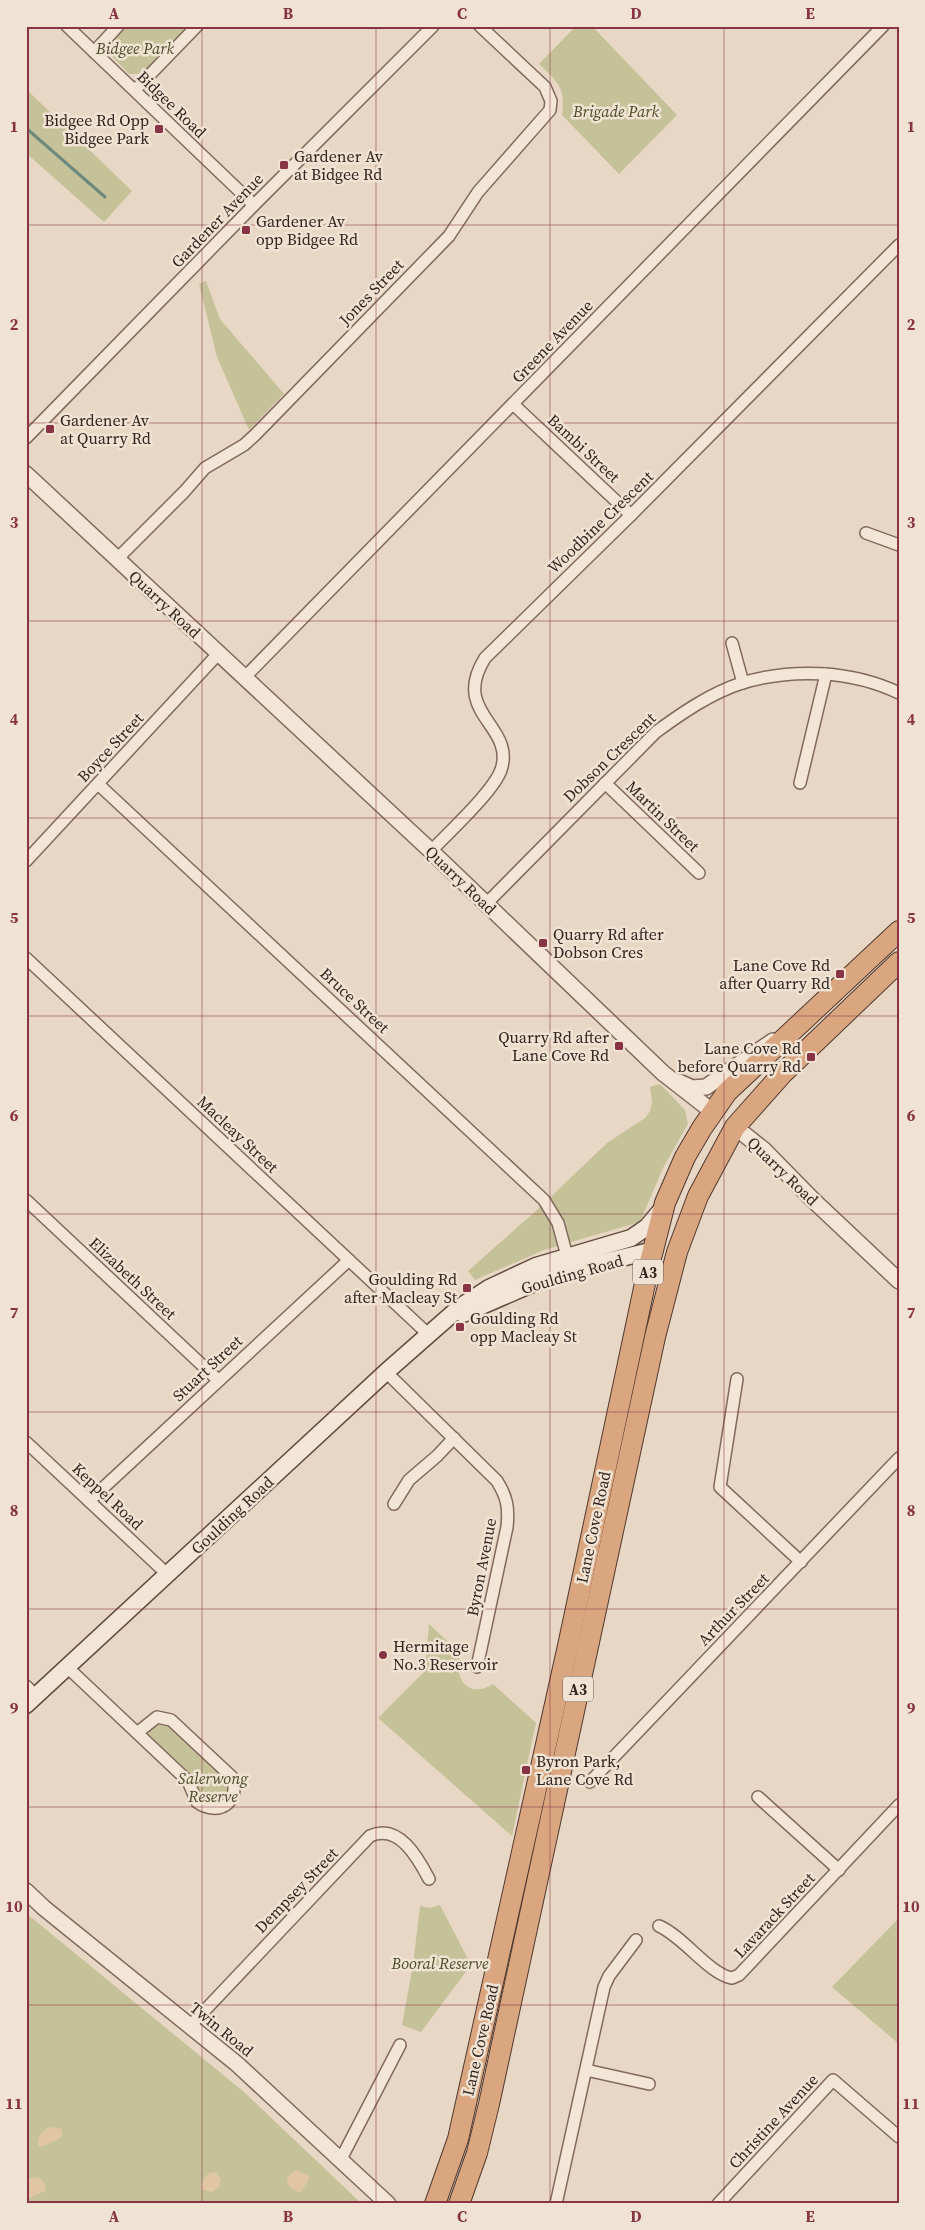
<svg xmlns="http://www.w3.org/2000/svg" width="925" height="2230" viewBox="0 0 925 2230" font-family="'Source Serif 4',serif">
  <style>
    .green { fill: #c5c299 }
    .sand { fill: #e1c6a4 }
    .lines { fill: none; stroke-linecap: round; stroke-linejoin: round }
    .stream { stroke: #6e897d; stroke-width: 3 }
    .minor-casing { stroke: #81695d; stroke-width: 14 }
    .tertiary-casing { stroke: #81695d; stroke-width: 18 }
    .secondary-casing { stroke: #634b40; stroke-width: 19 }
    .trunk-casing { stroke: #4f3930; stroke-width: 22 }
    .minor { stroke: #f4e6d6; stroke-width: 11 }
    .tertiary { stroke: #f4e6d6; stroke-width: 15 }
    .secondary { stroke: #f4e6d6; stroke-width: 16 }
    .trunk { stroke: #daa67f; stroke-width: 20 }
    .grid { fill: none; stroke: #893444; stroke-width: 1; stroke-opacity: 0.55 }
    .poi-dot { fill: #893444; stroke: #f1e3d3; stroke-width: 2 }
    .labels { text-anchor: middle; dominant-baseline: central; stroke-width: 5; stroke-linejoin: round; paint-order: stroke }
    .shield { fill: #f1e3d3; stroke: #6c5e55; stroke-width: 1 }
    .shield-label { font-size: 15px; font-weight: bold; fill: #33251f }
    .park-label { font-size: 16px; font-style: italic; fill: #4a4d28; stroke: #f1e3d3 }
    .street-label { font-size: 16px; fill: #33251f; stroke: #f1e3d3 }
    .poi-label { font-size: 16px; fill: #33251f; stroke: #f1e3d3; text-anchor: start }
    .neatline { fill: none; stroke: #893444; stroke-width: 2 }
    .grid-label { font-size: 16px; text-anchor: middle; font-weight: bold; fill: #893444 }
  </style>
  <rect width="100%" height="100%" fill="#e8d7c4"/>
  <!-- green -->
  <g class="green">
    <path d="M123 26H189L146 70 137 74H129L108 52V43Z"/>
    <path d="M576 26H592L677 115 619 174 562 115C566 88 558 82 539 64Z"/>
    <path d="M26 89 132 191 104 222 26 153Z"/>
    <path d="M206 281 220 319 284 394 249 430 217 357 199 284Z"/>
    <path d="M660 1084 685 1110 688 1124 663 1168 640 1222 544 1250 475 1280 468 1271 538 1209 607 1143 645 1118 650 1111 652 1102 650 1087Z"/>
    <path d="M429 1624 461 1654C452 1677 468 1700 493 1684L536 1723 512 1836 378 1718 425 1671Z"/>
    <path d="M156 1722H166L228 1780 229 1793 223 1802 212 1804C194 1795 202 1793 194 1779 188 1770 159 1747 149 1738L148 1731Z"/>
    <path d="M440 1905 471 1965 421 2032 402 2025 413 1965 420 1906 430 1908Z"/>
    <path d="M26 1913 244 2092 362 2204H26Z"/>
    <path d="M899 1918V2044L832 1987Z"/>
  </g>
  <!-- sand -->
  <g class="sand">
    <path d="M50 2127 62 2129V2136L57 2140 40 2147 38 2145C37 2136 43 2130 50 2127Z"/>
    <path d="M296 2170 308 2175 309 2179 301 2192C293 2192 286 2186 287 2177Z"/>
    <path d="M215 2172 221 2179 219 2187 212 2192 203 2190 201 2186C202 2179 207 2172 215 2172Z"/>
    <path d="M33 2177C41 2177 47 2182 45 2191L26 2200V2180Z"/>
  </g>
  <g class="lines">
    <!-- stream -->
    <path class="stream" d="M26 128 105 197"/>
    <defs>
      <g id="minor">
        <path d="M67 26 254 205"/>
        <path d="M94 52 118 26"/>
        <path d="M135 90 197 26"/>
        <path d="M513 404 631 515"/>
        <path d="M26 438 254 205 433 26"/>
        <path d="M866 533 899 545"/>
        <path d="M117 559 184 492 205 468 244 445 255 435 449 236 478 192 550 110 551 101 545 87 480 26"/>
        <path d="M732 643 743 683"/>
        <path d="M244 678 883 26"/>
        <path d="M605 783 699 873"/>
        <path d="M800 783 826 674"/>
        <path d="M98 784 544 1200 558 1223 567 1256"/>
        <path d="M431 851C448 833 493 792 501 770 516 725 450 714 485 658L631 515 899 245"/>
        <path d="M26 861 218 654"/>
        <path d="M486 904 656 732C682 713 711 693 742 683 792 668 851 670 899 693"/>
        <path d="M26 958 428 1334"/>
        <path d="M26 1200 218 1380"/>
        <path d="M386 1372 497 1481C507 1497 509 1508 507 1527L477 1667"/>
        <path d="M737 1379 720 1487 801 1562"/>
        <path d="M26 1442 167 1574"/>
        <path d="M89 1501 349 1260"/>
        <path d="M394 1504 409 1480 437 1456 454 1438"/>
        <path d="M66 1666 188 1781 197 1802C218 1817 241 1803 232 1777L171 1720 157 1717 137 1733"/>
        <path d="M26 1686 35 1695"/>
        <path d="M590 1782 899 1458"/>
        <path d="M758 1797 839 1870"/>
        <path d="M659 1926C684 1937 709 1974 732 1978L739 1975 899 1805"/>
        <path d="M190 2026 370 1836C399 1823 418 1858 429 1879"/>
        <path d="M586 2070 649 2084"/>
        <path d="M341 2159 400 2045"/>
        <path d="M556 2204 604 1987 609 1976 636 1940"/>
        <path d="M718 2204 833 2080 899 2137"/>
      </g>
      <g id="tertiary">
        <path d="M26 474 431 851 663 1073 713 1112"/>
        <path d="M679 1082 692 1088 706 1087 773 1041"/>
        <path d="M735 1127 764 1150 813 1200 899 1281"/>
        <path d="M26 1891 44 1908 237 2064 388 2204"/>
      </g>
      <g id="secondary">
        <path d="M463 1314 539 1281 572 1270 654 1250"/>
        <path d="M26 1705 386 1372 460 1307 489 1288 536 1266 631 1238 647 1227 663 1208"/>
      </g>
      <g id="trunk">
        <path d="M435 2204 458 2139 568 1646 647 1274 665 1203 685 1157 702 1128 727 1092 899 931"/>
        <path d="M459 2204 477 2153 489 2104 655 1337 677 1252 698 1196 735 1127 783 1073 899 962"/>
      </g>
    </defs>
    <!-- minor casing -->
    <use href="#minor" class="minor-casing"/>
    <!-- tertiary casing -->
    <use href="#tertiary" class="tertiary-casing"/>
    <!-- secondary casing -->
    <use href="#secondary" class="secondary-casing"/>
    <!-- trunk casing -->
    <use href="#trunk" class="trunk-casing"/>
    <!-- minor -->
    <use href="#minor" class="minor"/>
    <!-- tertiary -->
    <use href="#tertiary" class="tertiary"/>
    <!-- secondary -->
    <use href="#secondary" class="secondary"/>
    <!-- trunk -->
    <use href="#trunk" class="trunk"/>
  </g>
  <!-- grid -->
  <path class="grid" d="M202 26V2204M376 26V2204M550 26V2204M724 26V2204M26 225H899M26 423H899M26 621H899M26 818H899M26 1016H899M26 1214H899M26 1412H899M26 1609H899M26 1807H899M26 2005H899"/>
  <!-- markers -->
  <g class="poi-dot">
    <rect x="154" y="124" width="10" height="10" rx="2.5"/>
    <rect x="279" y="160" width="10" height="10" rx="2.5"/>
    <rect x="241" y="225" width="10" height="10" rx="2.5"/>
    <rect x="45" y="424" width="10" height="10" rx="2.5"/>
    <rect x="538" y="938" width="10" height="10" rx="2.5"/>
    <rect x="835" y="969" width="10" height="10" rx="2.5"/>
    <rect x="614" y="1041" width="10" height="10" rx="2.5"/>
    <rect x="806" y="1052" width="10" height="10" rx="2.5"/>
    <rect x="462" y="1283" width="10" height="10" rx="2.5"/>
    <rect x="455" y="1322" width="10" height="10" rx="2.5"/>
    <circle cx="383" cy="1655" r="5"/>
    <rect x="521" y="1765" width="10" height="10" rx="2.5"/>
  </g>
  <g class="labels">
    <!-- shield labels -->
    <g class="shield">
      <rect x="633" y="1259.5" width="30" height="25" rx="4"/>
      <rect x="563" y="1676.5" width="30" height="25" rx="4"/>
    </g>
    <g class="shield-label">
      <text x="648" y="1272">A3</text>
      <text x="578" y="1689">A3</text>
    </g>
    <!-- park labels -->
    <g class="park-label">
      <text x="135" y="48">Bidgee Park</text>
      <text x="616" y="111">Brigade Park</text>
      <text x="213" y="1778">Salerwong<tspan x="213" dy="18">Reserve</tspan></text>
      <text x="440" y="1963">Booral Reserve</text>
    </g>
    <!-- street labels -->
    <g class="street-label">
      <text transform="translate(172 104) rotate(44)">Bidgee Road</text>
      <text transform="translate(217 220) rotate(-46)">Gardener Avenue</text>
      <text transform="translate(371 292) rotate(-46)">Jones Street</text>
      <text transform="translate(552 341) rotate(-46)">Greene Avenue</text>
      <text transform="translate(584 448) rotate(43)">Bambi Street</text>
      <text transform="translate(600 522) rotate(-44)">Woodbine Crescent</text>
      <text transform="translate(165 604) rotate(43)">Quarry Road</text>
      <text transform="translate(110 747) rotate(-47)">Boyce Street</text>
      <text transform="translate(609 757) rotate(-44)">Dobson Crescent</text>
      <text transform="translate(663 816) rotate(44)">Martin Street</text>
      <text transform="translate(461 880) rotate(44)">Quarry Road</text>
      <text transform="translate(355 1000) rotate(43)">Bruce Street</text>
      <text transform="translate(238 1134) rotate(43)">Macleay Street</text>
      <text transform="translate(783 1171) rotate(44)">Quarry Road</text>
      <text transform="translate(572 1274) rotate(-16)">Goulding Road</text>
      <text transform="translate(133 1278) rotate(43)">Elizabeth Street</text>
      <text transform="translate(207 1368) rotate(-43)">Stuart Street</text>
      <text transform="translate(108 1496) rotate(43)">Keppel Road</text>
      <text transform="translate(232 1515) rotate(-43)">Goulding Road</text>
      <text transform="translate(593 1527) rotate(-78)">Lane Cove Road</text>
      <text transform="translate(481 1567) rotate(-79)">Byron Avenue</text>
      <text transform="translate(733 1609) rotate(-46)">Arthur Street</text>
      <text transform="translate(296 1890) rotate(-46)">Dempsey Street</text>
      <text transform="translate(774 1915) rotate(-47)">Lavarack Street</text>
      <text transform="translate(222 2029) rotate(39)">Twin Road</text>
      <text transform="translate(480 2040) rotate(-77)">Lane Cove Road</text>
      <text transform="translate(773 2121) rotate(-47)">Christine Avenue</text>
    </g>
    <!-- poi labels -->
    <g class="poi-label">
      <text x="149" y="120" text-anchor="end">Bidgee Rd Opp<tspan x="149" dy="18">Bidgee Park</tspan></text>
      <text x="294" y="156">Gardener Av<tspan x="294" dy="18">at Bidgee Rd</tspan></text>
      <text x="256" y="221">Gardener Av<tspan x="256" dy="18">opp Bidgee Rd</tspan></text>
      <text x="60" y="420">Gardener Av<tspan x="60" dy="18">at Quarry Rd</tspan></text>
      <text x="553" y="934">Quarry Rd after<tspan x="553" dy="18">Dobson Cres</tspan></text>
      <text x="830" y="965" text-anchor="end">Lane Cove Rd<tspan x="830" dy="18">after Quarry Rd</tspan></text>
      <text x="609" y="1037" text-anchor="end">Quarry Rd after<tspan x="609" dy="18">Lane Cove Rd</tspan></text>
      <text x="801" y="1048" text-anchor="end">Lane Cove Rd<tspan x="801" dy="18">before Quarry Rd</tspan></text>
      <text x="457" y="1279" text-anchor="end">Goulding Rd<tspan x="457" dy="18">after Macleay St</tspan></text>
      <text x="470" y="1318">Goulding Rd<tspan x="470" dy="18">opp Macleay St</tspan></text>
      <text x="393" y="1646">Hermitage<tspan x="393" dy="18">No.3 Reservoir</tspan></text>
      <text x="536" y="1761">Byron Park,<tspan x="536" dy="18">Lane Cove Rd</tspan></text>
    </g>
  </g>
  <!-- border -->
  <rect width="925" height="2230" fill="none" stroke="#f1e3d3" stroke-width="55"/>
  <rect x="28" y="28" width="870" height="2174" class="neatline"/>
  <g class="grid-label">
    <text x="114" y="19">A</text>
    <text x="288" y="19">B</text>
    <text x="462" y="19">C</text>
    <text x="636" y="19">D</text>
    <text x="810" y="19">E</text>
    <text x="14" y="132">1</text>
    <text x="911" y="132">1</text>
    <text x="14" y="330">2</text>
    <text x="911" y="330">2</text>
    <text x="14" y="528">3</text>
    <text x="911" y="528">3</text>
    <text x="14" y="725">4</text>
    <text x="911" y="725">4</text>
    <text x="14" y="923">5</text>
    <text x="911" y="923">5</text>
    <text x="14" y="1121">6</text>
    <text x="911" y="1121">6</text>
    <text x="14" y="1318">7</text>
    <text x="911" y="1318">7</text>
    <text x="14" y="1516">8</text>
    <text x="911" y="1516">8</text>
    <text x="14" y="1714">9</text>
    <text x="911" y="1714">9</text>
    <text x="14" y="1912">10</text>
    <text x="911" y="1912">10</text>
    <text x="14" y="2109">11</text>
    <text x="911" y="2109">11</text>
    <text x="114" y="2222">A</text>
    <text x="288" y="2222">B</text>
    <text x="462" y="2222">C</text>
    <text x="636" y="2222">D</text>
    <text x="810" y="2222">E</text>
  </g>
</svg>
